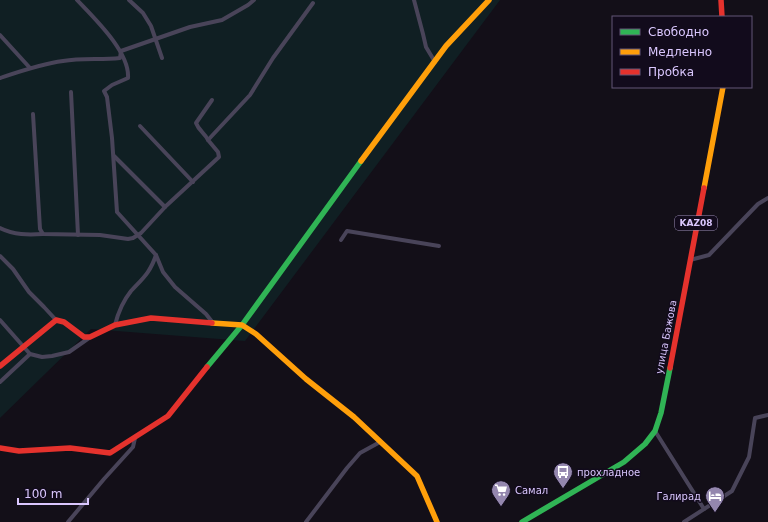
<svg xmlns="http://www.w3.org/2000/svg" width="768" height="522" viewBox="0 0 768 522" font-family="'DejaVu Sans',sans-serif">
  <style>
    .green { fill: #101f23 }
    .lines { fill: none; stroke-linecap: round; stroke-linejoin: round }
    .street { stroke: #494459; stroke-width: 4 }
    .fast { stroke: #30b455; stroke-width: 5.5 }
    .slow { stroke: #ff9f0a; stroke-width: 5.5 }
    .jam { stroke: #e5322d; stroke-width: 5.5 }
    .labels { text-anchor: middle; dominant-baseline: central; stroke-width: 3; stroke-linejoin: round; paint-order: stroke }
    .shield { fill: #120b1c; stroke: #9e8fba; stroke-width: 1 }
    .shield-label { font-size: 9px; font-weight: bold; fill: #dac7fe }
    .street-label { font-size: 10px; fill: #dac7fe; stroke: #120b1c }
    .poi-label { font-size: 10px; fill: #dac7fe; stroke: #120b1c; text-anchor: start }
  </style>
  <rect width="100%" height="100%" fill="#130f18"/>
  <!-- green -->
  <path class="green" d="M0 0H500L245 341 91 329 0 418Z"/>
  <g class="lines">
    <!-- street -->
    <g class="street">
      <path d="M77 0C94 18 130 52 128 78L112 85 104 91 107 97 112 138 117 212 156 255 163 272 175 287 206 314 213 323"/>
      <path d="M129 0 143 13 151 26 162 58"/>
      <path d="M414 0 423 34 426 47 435 62"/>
      <path d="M0 35 30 68"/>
      <path d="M0 78C21 71 41 64 63 61 82 58 101 60 120 58L121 51 190 27 222 20 248 5 254 0"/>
      <path d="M71 92 78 235"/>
      <path d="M33 114 40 229 43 234 100 235 128 239 133 238 141 233 166 206 219 157 218 152 208 140 250 95 273 58 313 3"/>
      <path d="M140 126 193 182"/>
      <path d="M208 140C205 133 199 131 196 123L212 100"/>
      <path d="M114 156 165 207"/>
      <path d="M0 228C14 235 28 235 43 234"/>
      <path d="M341 240 347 231 439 246"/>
      <path d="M0 256 13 269 29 292 44 307 56 320"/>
      <path d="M690 260 709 255 758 204 768 198"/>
      <path d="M0 320 30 354 42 357 52 356 69 352 89 338"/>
      <path d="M115 325C118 313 123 301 131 291 143 278 150 273 156 255"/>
      <path d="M0 382 30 354"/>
      <path d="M655 431 704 509"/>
      <path d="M68 522 104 479 133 447 135 438"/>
      <path d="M306 522 347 468 360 453 380 442"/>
      <path d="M684 522 732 491 749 457 755 418 768 415"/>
    </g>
    <!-- fast -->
    <g class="fast">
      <path d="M207 367 242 325 361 161"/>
      <path d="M522 522 624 462 645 444 655 431 661 413 670 368"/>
    </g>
    <!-- slow -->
    <g class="slow">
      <path d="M361 161 446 46 489 0"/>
      <path d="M704 188 723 87"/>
      <path d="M212 323 242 325 256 334 306 379 354 417 417 476 437 522"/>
    </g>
    <!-- jam -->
    <g class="jam">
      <path d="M721 0 722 17"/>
      <path d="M0 366 56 320 64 322 84 337H90L115 325 151 318 212 323"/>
      <path d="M670 368 704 188"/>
      <path d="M0 448 19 451 70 448 110 453 168 416 207 367"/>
    </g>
  </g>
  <!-- icons -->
  <defs>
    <symbol id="bus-pin" viewBox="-11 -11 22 30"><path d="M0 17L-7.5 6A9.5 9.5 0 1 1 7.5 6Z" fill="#9487ae" stroke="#120b1c"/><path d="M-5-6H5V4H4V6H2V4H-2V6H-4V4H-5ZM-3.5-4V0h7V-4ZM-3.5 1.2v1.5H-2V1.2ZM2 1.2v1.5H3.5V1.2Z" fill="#fff"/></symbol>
    <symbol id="supermarket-pin" viewBox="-11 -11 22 30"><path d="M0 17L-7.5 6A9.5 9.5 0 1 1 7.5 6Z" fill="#9487ae" stroke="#120b1c"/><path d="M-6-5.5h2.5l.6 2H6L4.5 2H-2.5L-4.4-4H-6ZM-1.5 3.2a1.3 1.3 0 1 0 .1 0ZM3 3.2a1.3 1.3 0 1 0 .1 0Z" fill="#fff"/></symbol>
    <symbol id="hotel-pin" viewBox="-11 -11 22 30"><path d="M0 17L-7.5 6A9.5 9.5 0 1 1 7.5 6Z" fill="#9487ae" stroke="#120b1c"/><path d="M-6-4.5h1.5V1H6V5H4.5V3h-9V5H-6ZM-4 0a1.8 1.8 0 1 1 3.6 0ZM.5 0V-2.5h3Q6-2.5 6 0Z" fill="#fff"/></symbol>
  </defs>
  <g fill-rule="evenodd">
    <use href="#bus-pin" x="552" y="461" width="22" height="30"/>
    <use href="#supermarket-pin" x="490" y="479" width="22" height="30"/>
    <use href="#hotel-pin" x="704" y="485" width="22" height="30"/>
  </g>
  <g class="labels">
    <!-- shield labels -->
    <rect class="shield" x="675" y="216" width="42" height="14" rx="3"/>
    <g class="shield-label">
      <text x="696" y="223">KAZ08</text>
    </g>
    <!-- street labels -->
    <g class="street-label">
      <text transform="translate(666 337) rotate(-79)">улица Бажова</text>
    </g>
    <!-- poi labels -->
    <g class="poi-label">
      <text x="577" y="472">прохладное</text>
      <text x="515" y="490">Самал</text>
      <text x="701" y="496" text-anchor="end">Галирад</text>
    </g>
  </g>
  <!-- legend -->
  <rect x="612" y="16" width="140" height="72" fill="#120b1c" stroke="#625676"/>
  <rect x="620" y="29" width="20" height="6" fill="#30b455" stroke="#625676"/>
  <text x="648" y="36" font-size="12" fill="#dac7fe">Свободно</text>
  <rect x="620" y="49" width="20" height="6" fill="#ff9f0a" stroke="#625676"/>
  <text x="648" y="56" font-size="12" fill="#dac7fe">Медленно</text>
  <rect x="620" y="69" width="20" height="6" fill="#e5322d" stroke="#625676"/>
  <text x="648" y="76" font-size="12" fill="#dac7fe">Пробка</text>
  <!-- scale -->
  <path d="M18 498v6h70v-6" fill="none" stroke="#dac7fe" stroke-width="2"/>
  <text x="24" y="498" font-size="12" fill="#dac7fe" stroke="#120b1c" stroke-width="3" paint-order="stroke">100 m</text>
</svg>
